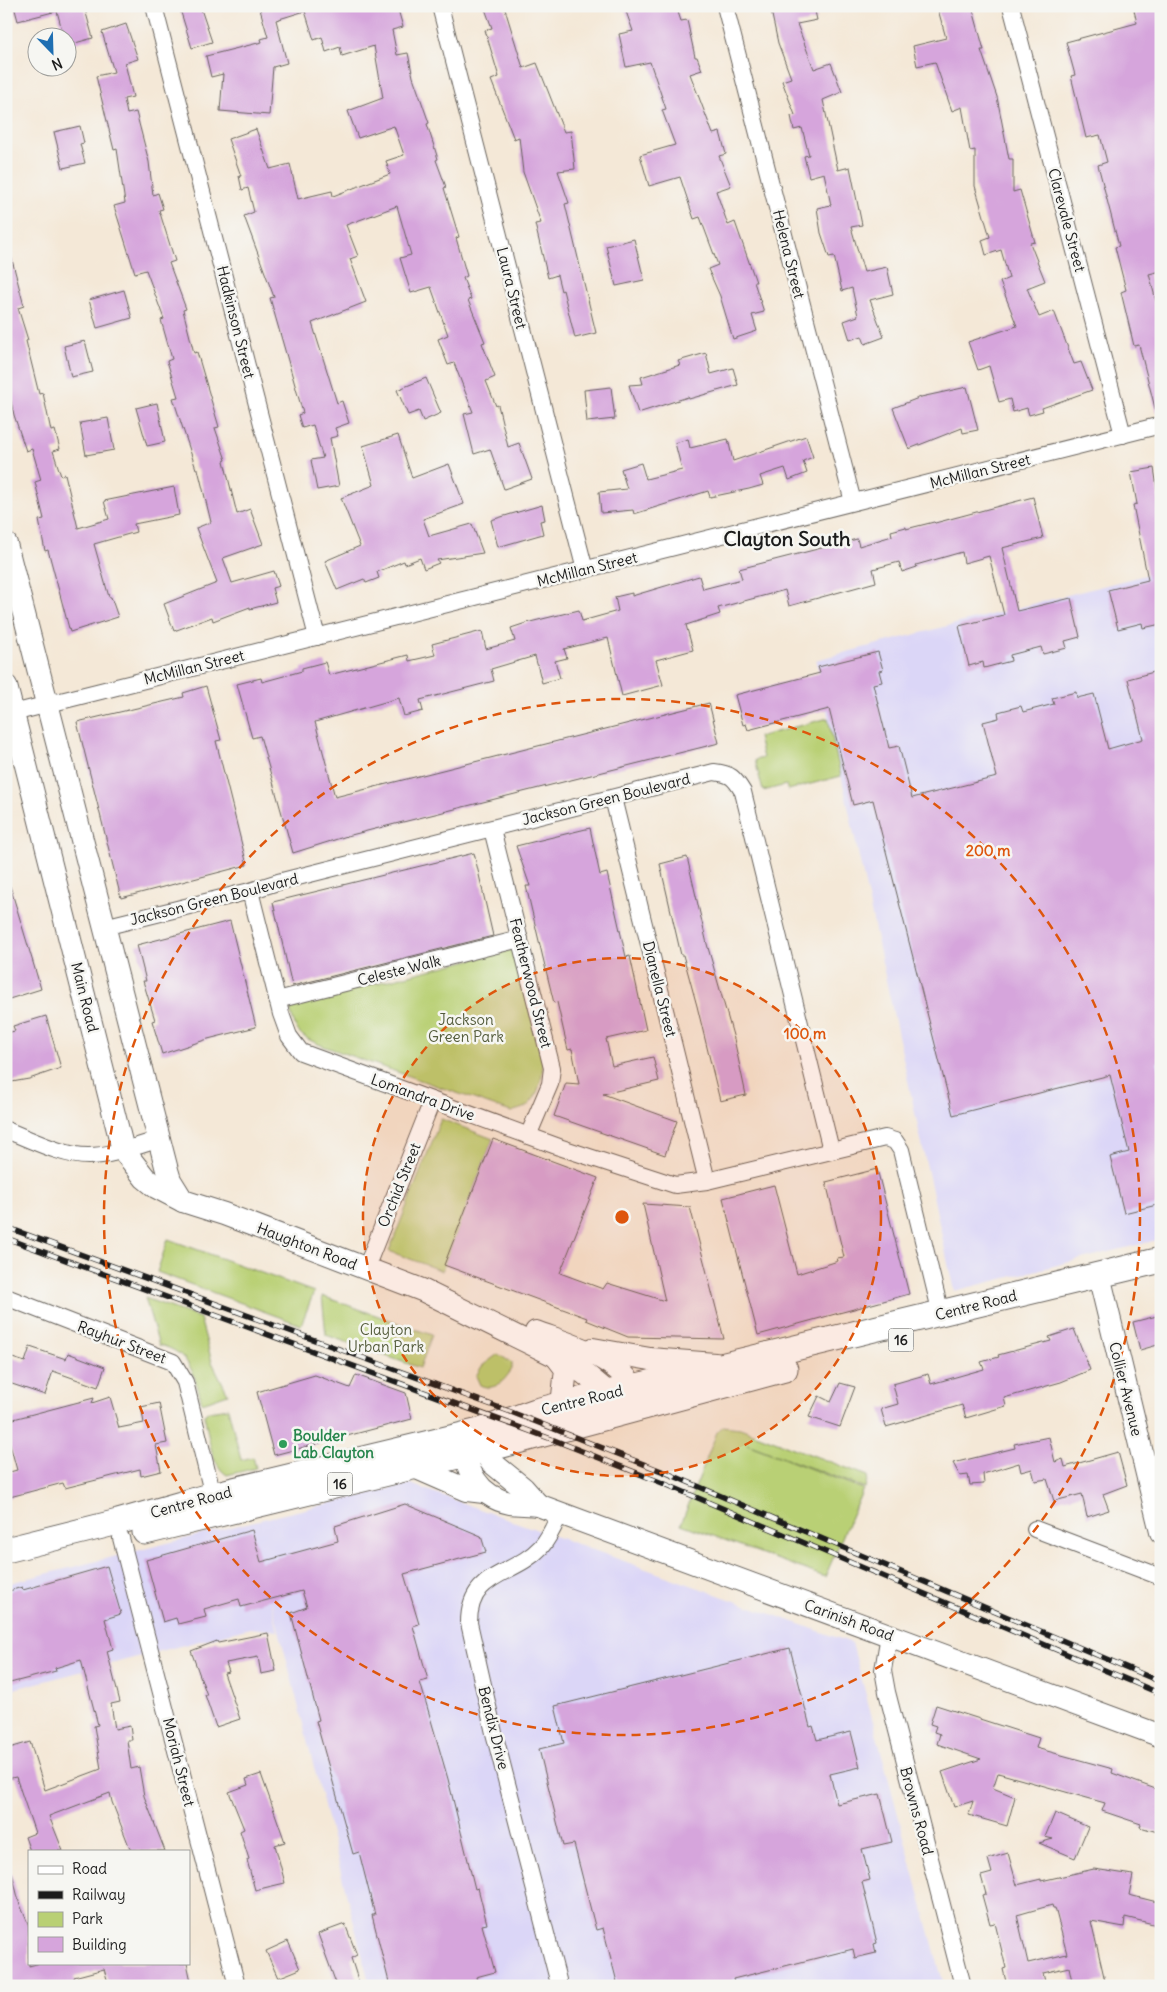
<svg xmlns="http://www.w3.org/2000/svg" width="1167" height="1992" viewBox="0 0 1167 1992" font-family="Delius,sans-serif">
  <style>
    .built { fill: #dbd6f7 }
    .green { fill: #b9d074; stroke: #6a7648 }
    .building { fill: #d6a5dc; fill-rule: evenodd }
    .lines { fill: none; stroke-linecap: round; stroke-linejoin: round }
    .street-casing { stroke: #68635d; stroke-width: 18 }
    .secondary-casing { stroke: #68635d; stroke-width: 24 }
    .primary-casing { stroke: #68635d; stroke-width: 27 }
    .street { stroke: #fff; stroke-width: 16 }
    .secondary { stroke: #fff; stroke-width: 22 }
    .primary { stroke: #fff; stroke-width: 25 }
    .rail-casing { stroke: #1c1c1c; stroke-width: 5.5 }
    .rail { stroke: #f6f6f2; stroke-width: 4; stroke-dasharray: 11; stroke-linecap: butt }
    .ring { fill: none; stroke: #de560d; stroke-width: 2.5; stroke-dasharray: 9 6 }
    .leisure-dot { fill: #2e9e5b; stroke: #f6f6f2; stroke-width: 2 }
    .labels { text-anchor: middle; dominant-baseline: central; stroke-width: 5; stroke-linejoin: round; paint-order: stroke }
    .shield { fill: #f6f6f2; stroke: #5d5d5c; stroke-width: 1 }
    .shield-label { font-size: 14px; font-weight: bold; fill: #1c1c1c }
    .street-label { font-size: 15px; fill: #1c1c1c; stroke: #f6f6f2 }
    .park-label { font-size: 15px; fill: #535b3b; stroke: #f6f6f2 }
    .leisure-label { font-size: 15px; font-weight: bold; fill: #27864d; stroke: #f6f6f2; text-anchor: start }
    .district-label { font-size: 20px; font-weight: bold; fill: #1c1c1c; stroke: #f6f6f2 }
    .centre { fill: #de560d; stroke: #f6f6f2; stroke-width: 2.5 }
    .ring-label { font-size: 15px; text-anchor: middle; font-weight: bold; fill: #de560d; stroke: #f6f6f2; stroke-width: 5; stroke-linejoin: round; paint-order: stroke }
  </style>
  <rect width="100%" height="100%" fill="#f6f6f2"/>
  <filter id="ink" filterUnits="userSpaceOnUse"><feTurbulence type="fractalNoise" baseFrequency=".02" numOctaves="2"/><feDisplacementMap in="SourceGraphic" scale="10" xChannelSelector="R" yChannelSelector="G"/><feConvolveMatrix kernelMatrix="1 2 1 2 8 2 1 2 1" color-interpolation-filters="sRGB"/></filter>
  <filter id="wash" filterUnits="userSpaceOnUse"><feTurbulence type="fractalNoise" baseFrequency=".0096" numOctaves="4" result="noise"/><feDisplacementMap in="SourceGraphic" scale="20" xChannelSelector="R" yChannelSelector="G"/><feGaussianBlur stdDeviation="1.12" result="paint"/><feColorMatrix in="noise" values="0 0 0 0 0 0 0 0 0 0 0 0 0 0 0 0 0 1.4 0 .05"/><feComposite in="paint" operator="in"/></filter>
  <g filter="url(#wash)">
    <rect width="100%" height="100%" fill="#f4e8d7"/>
    <!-- built -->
    <g class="built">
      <path d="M1161 571V1239L954 1291 816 660Z"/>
      <path d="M410 1484 852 1643 944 1986H370L268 1587 278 1631 250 1628 6 1691V1584L251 1522Z"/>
    </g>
    <!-- green -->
    <g class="green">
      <path d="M828 718 841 776 788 790 786 785 763 791 755 760 763 758 758 737Z"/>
      <path d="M514 949 543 1062C543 1076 539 1097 527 1106 523 1109 516 1110 511 1112L323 1046C297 1035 296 1033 289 1005Z"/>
      <path d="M441 1119 493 1139 442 1271 389 1251Z"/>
      <path d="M168 1239 314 1292 301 1325 157 1272Z"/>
      <path d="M322 1296 432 1335 420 1368 326 1335Z"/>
      <path d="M145 1298 200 1318 212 1362 228 1394 202 1403C194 1375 191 1352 159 1345Z"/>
      <path d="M498 1354 512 1363V1369C504 1381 495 1392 480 1385L476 1376 482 1366Z"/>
      <path d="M228 1408 241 1460 253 1457 256 1468 227 1475C210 1464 209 1434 204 1415L209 1411Z"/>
      <path d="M723 1426 740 1428 868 1476 865 1488 747 1444 863 1489 825 1577 681 1524 717 1432Z"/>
    </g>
    <g id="blocks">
      <!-- building -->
      <g class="building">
        <path d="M14 6H84L93 38 68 45V38H64L57 11 18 21Z"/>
        <path d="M179 6H200L212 42 192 48Z"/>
        <path d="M259 6H397L403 27 392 30 397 55 408 53 413 77 429 123 427 124 438 159 436 160 446 187 444 188 459 237 456 238 467 276 463 278 471 299 468 300 485 342 482 343 495 377 486 381 496 406 498 405 508 447 519 443 532 479 504 489 490 449 474 454 464 414 473 412 454 363 448 365 438 339 448 335 431 287 411 293 400 258 411 255 397 206 346 225 358 256 350 259 366 302 312 323 337 403 342 401 349 423 335 428 338 436 330 438 339 486 317 490 311 460 323 458 313 425 302 428 298 415 303 413 270 298 274 297 244 216 254 212 248 188 242 190 239 176H241L228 139 256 129 270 169 290 164 298 199 332 191 333 196 390 174 386 161 404 155 394 126 358 138 348 111 383 98 374 46 342 56 340 47 326 52 322 37 314 40 305 11 276 20 287 63 273 67 269 115 220 111 223 74 211 77 206 56 262 42 261 39 268 37Z"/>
        <path d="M484 6H504L523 68 537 63 564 132 571 131 575 169 558 171 569 203 565 204 596 333 575 338 563 290 561 291 557 275 548 278 535 224 541 223 523 172 519 137 514 139 491 80 499 77 485 30 492 28Z"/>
        <path d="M624 6H676L681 21 687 20 695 57H697L702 70 690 74 713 134 720 132 726 154 719 156 731 186 716 191 728 225 735 222 756 282H754L764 312 752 315 757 331 733 339 720 296 708 269 718 265 700 217 694 219 680 177 649 186 640 155 675 145 662 110 666 109 650 62 626 67 619 34 633 31Z"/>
        <path d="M770 6H796L797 10 814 7 817 20 797 24 814 69 831 63 842 92 823 100 838 170 850 167 862 225 851 227 864 272 887 267 893 294 870 300 884 337 865 344 862 336 850 340 844 321 858 316 852 288 842 291 834 256 829 257 821 233 817 208 831 205 824 173 809 177 804 156 809 155 802 128 794 130 791 116 795 115 782 81 791 78 778 43Z"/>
        <path d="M937 6H972L984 50H981L997 97 1009 159H1013V192L1020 190 1035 242 1030 243 1045 281 1027 288 1039 317 1054 311 1074 364 1081 362 1092 390 1042 408 1043 411 1029 415 1027 408 1013 412 1010 399 999 402 989 366 978 370 968 342 1017 326 1000 282 1009 278 1001 250 986 255 982 240 990 237 975 186V150L970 151 962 107 952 111 935 62 917 66 913 46 946 38Z"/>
        <path d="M1133 6H1157L1161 21V271L1149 274 1161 320V411L1156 412 1139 345 1134 346 1121 292 1126 290 1115 247 1119 246 1098 165 1107 162 1100 135 1086 138 1071 76 1075 75 1066 42 1137 23Z"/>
        <path d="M126 24 138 59 125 63 133 97 124 99 127 114 136 112 149 162 153 195 158 193 163 209 159 210 175 261 169 263 186 309 183 310 194 353 197 352 219 427 215 428 226 460 224 461 237 514 250 509 263 544 223 558 232 583 274 571 279 586 272 588 276 602 250 609V607L213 621 212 617 174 631 164 604 217 583 196 528 211 522 198 469H196L173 398 178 397 167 361 172 359 161 320 164 319 146 270 135 273 114 206 125 203 117 149 114 150 96 76 114 72 102 32Z"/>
        <path d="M80 126 84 143 80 144 85 163 63 168 54 132Z"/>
        <path d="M634 239 644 280 616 286 606 246Z"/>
        <path d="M11 256 24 306 18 308 28 340 26 341 39 394 43 393 51 431 55 430 60 449 53 451 61 476 65 474 78 528 109 519 104 501 174 487 179 515 134 524 136 532 94 544 109 597H111L118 617 70 632 48 550 45 551 39 520 44 519 35 482 41 480 32 449 26 451 14 415 6 379V257Z"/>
        <path d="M124 290 132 318 97 328 89 300Z"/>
        <path d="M85 341 93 372 71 377 64 346Z"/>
        <path d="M706 353 711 374 733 368 738 385 689 399 688 397 638 413 629 385 643 384 641 377 680 365 678 361Z"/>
        <path d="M426 378 441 413 423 421 419 411 408 415 397 390Z"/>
        <path d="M611 387 615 419 587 422 584 390Z"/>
        <path d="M967 387 978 430 963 433 962 428 909 449 893 408 921 397Z"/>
        <path d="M157 403 165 442 147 446 136 408Z"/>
        <path d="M108 418 114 450 86 455 80 423Z"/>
        <path d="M398 435 412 478 449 464 464 504 423 519 429 536 472 524 483 553 437 560 439 563 424 569 420 558 405 564 404 561 377 572 379 578 366 583 364 579 337 590 325 561 360 546 341 498 374 485 363 446Z"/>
        <path d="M806 436 813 457 803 461 807 473 789 480 785 468 760 476 763 485 749 489 710 497 708 491 634 514 633 510 601 513 599 492 627 489 621 469 641 463 646 479 682 470 675 443 688 439 690 448 728 439 733 461Z"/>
        <path d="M1154 468 1159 500H1161V624L1143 628 1142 623 1118 629 1108 590 1148 580 1133 505 1137 504 1131 472Z"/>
        <path d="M1033 497 1043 538 1002 548 1017 611 1071 598 1080 637 1065 641 1067 648 1043 654 1041 647 1010 655 1011 661 984 668 983 662 969 666 959 626 1004 615 989 556 964 563 962 552 916 565 917 567 902 572 899 562 873 569 876 582 789 606 785 590 718 608 720 614 686 625 693 650 656 660 663 685 622 696 608 638 564 649 567 658 555 661 560 678 542 683 535 656 491 669 494 681 420 700 423 711 404 716 399 698 315 722 335 797 709 703 719 743 347 836 293 853 260 736 252 738 237 684 261 678 262 682 302 671V668L325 662 329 675 408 655 409 661 435 655 432 644 482 631 486 649 515 641 511 628 526 623 579 610 582 621 618 611 615 597 632 593V596L699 576 703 589 742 579 739 569 857 539 859 546 892 536 891 531 906 527V529L934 522 935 523Z"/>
        <path d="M542 505 545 520 540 521 543 534 498 547 491 520Z"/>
        <path d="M878 652 883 670 879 671 882 682 873 684 889 748 899 746 912 798 997 777 983 722 999 718 998 712 1021 706 1023 712 1054 704 1052 698 1076 692 1077 698 1094 694 1108 749 1143 739 1128 679 1161 670V1062H1157L1161 1076V1204L1124 1213 1110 1157 1129 1152 1110 1075 953 1115 873 800 853 805 829 709 748 730 746 724 743 725 735 695 820 673 818 667Z"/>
        <path d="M206 686 221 740 216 741 247 865 121 898 77 722 184 697 183 693Z"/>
        <path d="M590 828 600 875 607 873 626 957 630 956 646 1030 606 1039 612 1066 653 1057 659 1081 603 1094 677 1121 665 1155 554 1116 566 1083 579 1084 572 1049 568 1050 557 1002 554 1003 543 958 526 886H530L516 846Z"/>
        <path d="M474 853 493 936 292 986 273 902Z"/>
        <path d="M687 857 707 944 734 1039 746 1095 720 1101 697 1006 683 955H681L660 864Z"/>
        <path d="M10 886 41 989 6 1000V887Z"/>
        <path d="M230 921 256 1027 208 1039 162 1054 152 1021 155 1020 143 981H146L137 945Z"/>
        <path d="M46 1016 61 1068 29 1079 6 1083V1033L15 1031 13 1026Z"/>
        <path d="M493 1139 598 1178 560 1273 603 1289 607 1283 665 1301 643 1204 690 1207 724 1339 628 1337 586 1320 587 1318 444 1265Z"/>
        <path d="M877 1169 909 1294 758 1335 723 1198 774 1185 797 1274 838 1261 837 1258 844 1257 826 1182Z"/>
        <path d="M1161 1315V1344L1140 1350 1133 1322Z"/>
        <path d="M1074 1329 1090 1370 1061 1382 1004 1398 1006 1406 966 1418 962 1405 886 1427 881 1409 898 1404 893 1384 928 1374 931 1384 984 1369 981 1362 999 1357 998 1355 1051 1341 1049 1337Z"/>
        <path d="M30 1347 66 1359 68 1353 105 1367 98 1387 53 1371 45 1395 6 1382V1356L25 1362Z"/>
        <path d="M315 1375 350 1388 356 1375 406 1393 412 1419 274 1455 257 1392Z"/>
        <path d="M840 1383 855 1387 840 1427 809 1417 819 1396 831 1402Z"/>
        <path d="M110 1397 119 1428 144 1423 141 1407 159 1403 167 1443 156 1445 161 1471 141 1476 140 1469 65 1488 63 1483 6 1498V1473L17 1470 6 1430V1421L94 1398 92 1403Z"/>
        <path d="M1049 1437 1055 1462 1063 1459 1065 1467 1118 1452 1127 1485 1103 1494 1109 1510 1087 1517 1082 1494 1054 1501 1047 1479 1035 1481 1032 1469 1021 1472 1019 1463 983 1474 984 1484 970 1485 968 1475 960 1476 953 1463 1015 1448 1014 1444Z"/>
        <path d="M405 1504 481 1536 486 1552 404 1574 419 1624 413 1626 428 1680 420 1682 448 1779 475 1889 478 1888 487 1924 482 1925 495 1972 476 1977 478 1986H390L372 1915H375L359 1852 353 1854 316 1721 319 1720 291 1613 307 1607 302 1591 241 1607 239 1599 204 1609 206 1617 178 1624 176 1618 163 1622 146 1560 252 1530 261 1562 338 1541 335 1526Z"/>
        <path d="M107 1566 121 1614 105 1619 113 1649 107 1651 120 1702 111 1704 115 1729 130 1726 132 1740H127L131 1769 139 1767 144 1796 165 1851H131L112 1802 110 1793 49 1816 63 1851H30L25 1837 35 1833 16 1777 6 1779V1749L30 1742 45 1790 101 1769 94 1726 98 1725 81 1660 55 1668 56 1671 10 1683 6 1670V1592L22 1587 23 1590Z"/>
        <path d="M268 1633 276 1671 261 1674 258 1657 226 1663 229 1672 224 1673 240 1719 216 1727 205 1695H207L191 1651 217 1641 218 1643Z"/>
        <path d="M790 1648 810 1727 813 1726 817 1740 851 1732 860 1767 830 1774 837 1804 880 1794 892 1842 862 1849 870 1880 862 1882 877 1943 874 1944 876 1953 855 1958 853 1949 733 1979 735 1986H717L716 1983 704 1986H618L603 1928 596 1930 574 1844 563 1846 539 1749 564 1743 555 1706Z"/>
        <path d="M936 1705 1039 1738 1036 1748 1113 1769 1112 1773 1161 1791V1833L1140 1827 1141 1824 1102 1811 1105 1803 998 1773 993 1788 1015 1797 1007 1826 969 1815 973 1801 954 1807 942 1772 981 1759 937 1744 940 1734 934 1732 936 1726 930 1724Z"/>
        <path d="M261 1774 285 1842 275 1845 285 1883 255 1890 247 1860 249 1859 240 1831 244 1829 229 1792 248 1785 246 1779Z"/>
        <path d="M1055 1813 1088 1827 1075 1858 1039 1843 1053 1839 1045 1837Z"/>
        <path d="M1008 1853 1017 1885 1041 1879V1881L1094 1869 1133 1875 1129 1895 1161 1903V1926L1125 1917 1124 1927 1091 1921 1105 1981 1073 1986 1069 1967 1043 1973 1046 1986H1007L1003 1969 1006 1968 995 1923 990 1924 982 1895 986 1894 981 1876 992 1873 988 1859ZM1052 1905 1053 1908H1055L1067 1954 1028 1963 1017 1915Z"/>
        <path d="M6 1873H12L19 1902 29 1926V1966L40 1963H187L192 1986H109L104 1969 74 1977 76 1986H13L6 1965Z"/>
        <path d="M345 1924 357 1955 351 1958 360 1986H337L318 1934Z"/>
        <path d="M288 1941 300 1969 278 1978 266 1951Z"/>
      </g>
    </g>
  </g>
  <g filter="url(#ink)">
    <use href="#blocks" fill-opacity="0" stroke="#68635d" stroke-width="1"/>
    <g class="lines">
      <defs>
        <g id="street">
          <path d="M154 6 317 637"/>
          <path d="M440 6 585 570"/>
          <path d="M725 6 853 502"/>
          <path d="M1011 6 1123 435"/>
          <path d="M13 713 1161 425"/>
          <path d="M613 798 707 1181"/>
          <path d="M492 829 552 1068 550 1084 528 1136"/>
          <path d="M250 891 281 1014 289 1036 301 1052 559 1147 675 1185 707 1181 885 1138 895 1141 901 1150 941 1314"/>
          <path d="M104 927 250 891 278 882 714 772C731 774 734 777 743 792L831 1150"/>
          <path d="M277 1000 520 939"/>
          <path d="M6 1130C30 1139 62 1156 88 1156 111 1156 137 1146 160 1139"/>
          <path d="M366 1268 432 1101"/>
          <path d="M6 1297 173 1362 185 1382 215 1504"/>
          <path d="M1035 1529 1161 1577"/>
          <path d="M121 1538 237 1986"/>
          <path d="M889 1635 883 1670 887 1692 963 1986"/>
          <path d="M558 1980 494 1733 469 1623C469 1571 513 1577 541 1547 550 1537 555 1524 560 1513"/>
        </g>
        <g id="secondary">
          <path d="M6 544 167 1170 170 1180 183 1201"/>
          <path d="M6 686 123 1150 145 1178 156 1187 183 1201 224 1214 422 1290 556 1356 584 1373 608 1393 616 1405"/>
          <path d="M1099 1275 1161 1532"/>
          <path d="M536 1332C574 1346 627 1359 640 1402"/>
          <path d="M593 1349 650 1359 715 1364"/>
          <path d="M556 1356 566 1369 562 1405"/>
          <path d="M481 1434 484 1450 491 1462 523 1488 538 1505"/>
          <path d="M464 1436C464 1468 476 1496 510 1503 519 1504 529 1504 538 1505L1161 1736"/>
          <path d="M412 1466 467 1490 484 1492"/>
        </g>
        <g id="primary">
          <path d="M145 1532 499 1446 785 1369"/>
          <path d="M6 1550 118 1522 213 1495 480 1431 536 1411 608 1393 1161 1260"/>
        </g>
      </defs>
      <!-- street casing -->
      <use href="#street" class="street-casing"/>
      <!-- secondary casing -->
      <use href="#secondary" class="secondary-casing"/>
      <!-- primary casing -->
      <use href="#primary" class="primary-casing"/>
      <!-- street -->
      <use href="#street" class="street"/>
      <!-- secondary -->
      <use href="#secondary" class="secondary"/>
      <!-- primary -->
      <use href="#primary" class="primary"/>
      <defs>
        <g id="rail">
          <path d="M6 1227 511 1412 669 1474 1161 1682"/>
          <path d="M6 1238 554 1440 665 1484 1161 1694"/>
        </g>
      </defs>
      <!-- rail casing -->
      <use href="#rail" class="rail-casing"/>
      <!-- rail -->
      <use href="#rail" class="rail"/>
    </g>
  </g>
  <!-- distance rings -->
  <circle cx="622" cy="1217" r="259" fill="#de560d" fill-opacity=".12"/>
  <g class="ring">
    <circle cx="622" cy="1217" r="259"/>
    <circle cx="622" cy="1217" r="518"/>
  </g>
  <!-- markers -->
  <circle class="leisure-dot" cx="283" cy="1444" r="5"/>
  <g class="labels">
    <!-- shield labels -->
    <g class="shield">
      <rect x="888.5" y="1328.5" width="25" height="23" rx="4"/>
      <rect x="327.5" y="1472.5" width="25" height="23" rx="4"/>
    </g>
    <g class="shield-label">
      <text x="901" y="1340">16</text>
      <text x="340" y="1484">16</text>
    </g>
    <!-- street labels -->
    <g class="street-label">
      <text transform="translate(1067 220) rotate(75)">Clarevale Street</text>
      <text transform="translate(789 254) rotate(76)">Helena Street</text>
      <text transform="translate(512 288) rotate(76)">Laura Street</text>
      <text transform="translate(236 322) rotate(76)">Hadkinson Street</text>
      <text transform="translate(980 471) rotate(-14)">McMillan Street</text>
      <text transform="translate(587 569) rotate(-14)">McMillan Street</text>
      <text transform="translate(194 667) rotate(-14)">McMillan Street</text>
      <text transform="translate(606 799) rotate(-14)">Jackson Green Boulevard</text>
      <text transform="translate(214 899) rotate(-14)">Jackson Green Boulevard</text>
      <text transform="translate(399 970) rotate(-14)">Celeste Walk</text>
      <text transform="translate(531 983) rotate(76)">Featherwood Street</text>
      <text transform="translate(660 989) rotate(76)">Dianella Street</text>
      <text transform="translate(85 997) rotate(76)">Main Road</text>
      <text transform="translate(423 1097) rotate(20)">Lomandra Drive</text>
      <text transform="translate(399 1185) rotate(-68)">Orchid Street</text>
      <text transform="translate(307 1246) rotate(21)">Haughton Road</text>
      <text transform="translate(976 1305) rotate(-14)">Centre Road</text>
      <text transform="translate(122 1342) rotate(21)">Rayhur Street</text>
      <text transform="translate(1126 1389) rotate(76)">Collier Avenue</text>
      <text transform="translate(582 1400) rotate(-14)">Centre Road</text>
      <text transform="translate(191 1502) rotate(-15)">Centre Road</text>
      <text transform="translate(849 1620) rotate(20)">Carinish Road</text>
      <text transform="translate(494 1728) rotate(76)">Bendix Drive</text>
      <text transform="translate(179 1762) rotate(76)">Moriah Street</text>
      <text transform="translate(917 1811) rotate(75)">Browns Road</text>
    </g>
    <!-- park labels -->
    <g class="park-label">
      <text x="466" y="1019">Jackson<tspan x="466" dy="17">Green Park</tspan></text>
      <text x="386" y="1329">Clayton<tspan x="386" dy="17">Urban Park</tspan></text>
    </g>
    <!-- leisure labels -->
    <g class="leisure-label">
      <text x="293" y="1435">Boulder<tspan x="293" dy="17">Lab Clayton</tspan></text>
    </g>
    <!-- district labels -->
    <g class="district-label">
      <text x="787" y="538">Clayton South</text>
    </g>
  </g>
  <circle cx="622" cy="1217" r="8" class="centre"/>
  <g class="ring-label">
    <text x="988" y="856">200 m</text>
    <text x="805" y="1039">100 m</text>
  </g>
  <!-- margin -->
  <rect width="1167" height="1992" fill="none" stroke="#f6f6f2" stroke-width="25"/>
  <!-- legend -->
  <rect x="28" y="1850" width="162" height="115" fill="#f6f6f2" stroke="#9f9f9c"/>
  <rect x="38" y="1866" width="25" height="8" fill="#ffffff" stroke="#9f9f9c"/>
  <text x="72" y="1874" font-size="15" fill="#1c1c1c">Road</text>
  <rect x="38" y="1891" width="25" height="8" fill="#1c1c1c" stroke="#9f9f9c"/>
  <text x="72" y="1900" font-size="15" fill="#1c1c1c">Railway</text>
  <rect x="38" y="1912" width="25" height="15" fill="#b9d074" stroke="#9f9f9c"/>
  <text x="72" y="1924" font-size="15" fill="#1c1c1c">Park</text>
  <rect x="38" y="1937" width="25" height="15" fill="#d6a5dc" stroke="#9f9f9c"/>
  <text x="72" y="1950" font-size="15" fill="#1c1c1c">Building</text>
  <!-- north arrow -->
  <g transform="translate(52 52) rotate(157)"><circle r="24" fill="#f6f6f2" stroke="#9f9f9c"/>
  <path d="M0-4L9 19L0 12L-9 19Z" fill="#1f6fb2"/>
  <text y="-8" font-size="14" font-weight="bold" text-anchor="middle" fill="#1c1c1c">N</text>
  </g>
</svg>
